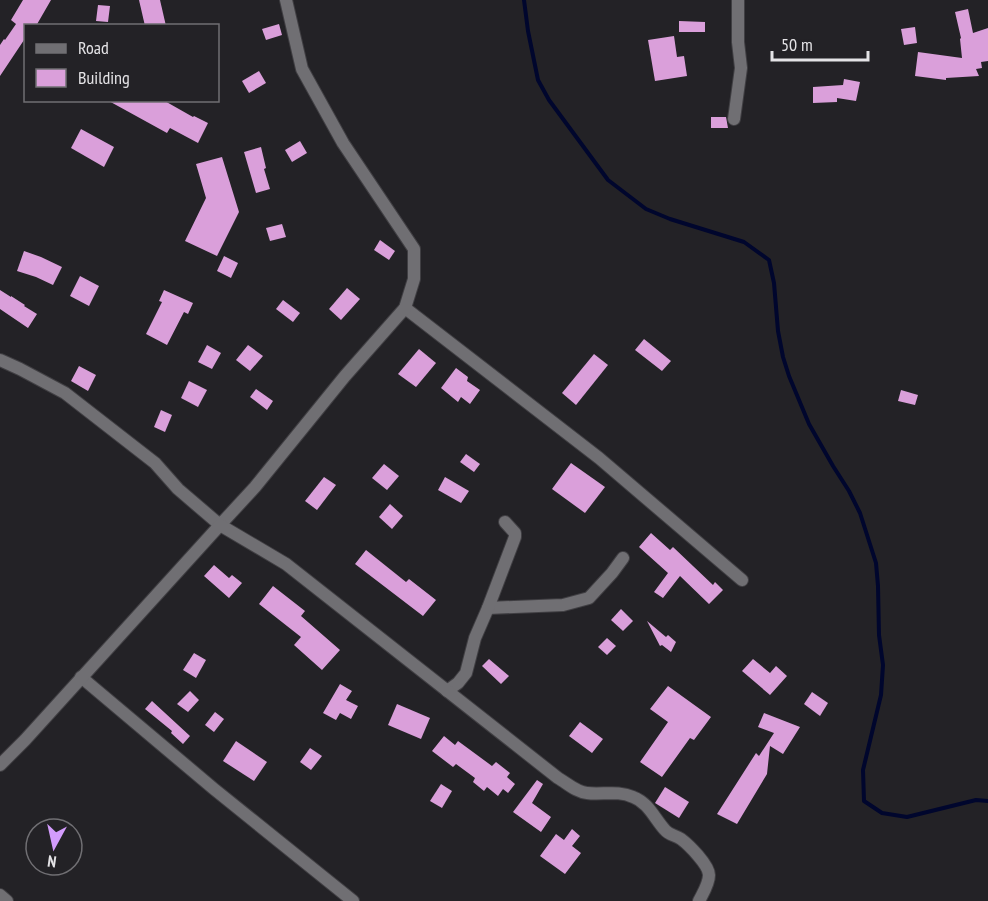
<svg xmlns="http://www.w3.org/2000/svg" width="988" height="901" viewBox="0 0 988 901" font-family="'PT Sans Narrow',sans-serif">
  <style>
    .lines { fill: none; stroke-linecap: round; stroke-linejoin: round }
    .stream { stroke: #00062d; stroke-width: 4 }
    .building { fill: #da9fda }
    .street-casing { stroke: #403f43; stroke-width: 14 }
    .street { stroke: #706f73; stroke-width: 12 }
  </style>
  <rect width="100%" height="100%" fill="#232226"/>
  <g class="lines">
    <!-- stream -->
    <path class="stream" d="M524 0 528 31 538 80 549 100 608 180 646 209 670 219 744 242 769 260 774 283 778 331 783 357 789 376 809 424 833 466 849 491 860 513 876 563 878 586 879 635 883 665 881 695 863 770 864 801 882 813 907 817 976 800 988 801"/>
  </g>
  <!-- building -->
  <g class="building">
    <path d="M23 0H51L36 26H26V37L0 76V45L4 39 5 40 16 24 11 20Z"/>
    <path d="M139 0H160L166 26H145Z"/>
    <path d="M98 5 110 6 108 22 96 21Z"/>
    <path d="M968 9 973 33 988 28V61L981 62 982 68 976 69 979 76 946 78V80L915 76 918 52 962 58 960 39 961 38 955 12Z"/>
    <path d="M679 21 705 22V32H679Z"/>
    <path d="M279 24 282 35 266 40 262 29Z"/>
    <path d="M915 27 917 43 904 45 901 29Z"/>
    <path d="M674 36 677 57 684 56 687 76 655 81 648 40Z"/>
    <path d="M259 71 266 83 249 93 242 81Z"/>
    <path d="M844 79 860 82 856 101 837 98V102L813 103V87L843 85Z"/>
    <path d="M107 100H163L193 117 194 116 208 123 198 143 170 128 167 133Z"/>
    <path d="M711 117H726L728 128H711Z"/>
    <path d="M81 129 114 147 104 167 71 148Z"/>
    <path d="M300 141 307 153 292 162 285 150Z"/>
    <path d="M261 147 266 168 264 169 270 189 256 193 244 152Z"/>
    <path d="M222 157 239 212 217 256 185 241 206 198 196 164Z"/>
    <path d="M282 224 286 237 270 241 266 228Z"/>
    <path d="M380 240 395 251 389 260 374 250Z"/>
    <path d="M24 251 41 257 62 267 53 285 36 277 17 271Z"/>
    <path d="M224 256 238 263 231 278 217 271Z"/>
    <path d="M80 276 99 286 89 306 70 296Z"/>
    <path d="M347 288 360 299 341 320 329 309Z"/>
    <path d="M0 290 11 297V296L25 305 24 306 37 314 28 328 0 309Z"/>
    <path d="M164 290 193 303 188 314 184 312 167 345 146 334 162 302 159 301Z"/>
    <path d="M283 300 300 313 293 322 276 309Z"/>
    <path d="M644 339 671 361 662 371 635 350Z"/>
    <path d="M207 345 221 353 212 369 198 362Z"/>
    <path d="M248 345 263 356 250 371 236 360Z"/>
    <path d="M419 349 436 363 416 387 398 374Z"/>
    <path d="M594 354 608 365 576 405 562 393Z"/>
    <path d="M79 366 96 375 88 391 71 381Z"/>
    <path d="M456 368 468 377 467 381 480 390 470 404 461 397 458 402 441 388Z"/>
    <path d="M189 381 207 390 198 407 181 398Z"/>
    <path d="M256 389 273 401 267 410 250 397Z"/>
    <path d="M901 390 918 395 915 405 898 401Z"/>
    <path d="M161 410 172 415 165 432 154 427Z"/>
    <path d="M466 454 480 464 474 472 460 462Z"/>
    <path d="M571 463 605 487 585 513 552 489Z"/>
    <path d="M384 464 399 476 387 490 372 478Z"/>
    <path d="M324 477 336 485 317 510 305 501Z"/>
    <path d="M445 477 469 491 461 503 438 490Z"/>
    <path d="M390 504 403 516 392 529 379 517Z"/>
    <path d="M651 533 670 550 673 547 713 585 715 582 723 590 709 604 680 576 663 598 654 592 668 573 639 547Z"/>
    <path d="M366 550 406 582 409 579 436 600 423 616 355 564Z"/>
    <path d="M214 565 229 578 232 575 242 583 229 598 204 576Z"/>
    <path d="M273 586 305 611 301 616 340 650 322 670 294 645 301 637 259 604Z"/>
    <path d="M621 609 633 621 623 631 611 620Z"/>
    <path d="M647 621 666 637 668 635 676 642 671 652 662 645 660 646Z"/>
    <path d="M607 638 616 646 607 655 598 647Z"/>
    <path d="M194 653 206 660 196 678 183 670Z"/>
    <path d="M489 659 509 676 501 684 482 666Z"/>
    <path d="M753 659 770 673 776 666 787 676 770 695 742 671Z"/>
    <path d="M340 684 352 691 346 700 358 706 351 719 340 713 336 720 323 713Z"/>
    <path d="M668 686 711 717 694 740 690 738 662 777 640 762 668 722 650 709Z"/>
    <path d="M190 691 199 700 188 712 177 704Z"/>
    <path d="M812 692 828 703 820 716 804 704Z"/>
    <path d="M152 701 190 736 183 744 171 733 172 731 145 709Z"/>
    <path d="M397 704 430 718 421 739 388 725Z"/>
    <path d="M215 712 224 719 214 732 205 725Z"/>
    <path d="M764 713 800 727 783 754 770 746 767 774 737 824 717 814 756 753 759 756 774 733 758 727Z"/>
    <path d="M580 722 603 739 592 753 569 736Z"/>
    <path d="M444 736 455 745 458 741 492 766 496 762 510 773 507 777 515 784 508 793 503 789 498 796 487 787 484 791 473 782 475 778 456 764 453 767 432 751Z"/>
    <path d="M236 741 267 762 254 781 223 761Z"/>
    <path d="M310 748 322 756 311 770 300 762Z"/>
    <path d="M537 780 543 784 532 803 551 817 541 832 513 812Z"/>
    <path d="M441 784 452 791 442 808 430 801Z"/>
    <path d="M665 787 689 802 679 818 655 803Z"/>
    <path d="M572 829 580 836 572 846 581 853 565 874 540 856 556 834 564 840Z"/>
  </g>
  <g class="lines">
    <defs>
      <g id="street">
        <path d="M734 119 741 68 738 42V0"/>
        <path d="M405 308 599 458 742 580"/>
        <path d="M0 360 20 369 65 393 155 463 178 489 220 525 255 487 345 376 405 308 414 279V249L343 143 302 69 286 0"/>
        <path d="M488 608 563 605 589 598 612 573 623 558"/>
        <path d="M81 677 214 789 353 901"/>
        <path d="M447 691 458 683 466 673 475 638 488 608 515 537V533L505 522"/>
        <path d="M0 765 25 740 220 525 286 564 558 778C567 783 576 792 587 793 602 795 618 790 633 797 649 803 654 818 665 830 669 835 675 835 681 839 689 845 709 865 709 875 709 884 703 893 699 901"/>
        <path d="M0 895 7 901"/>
      </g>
    </defs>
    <!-- street casing -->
    <use href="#street" class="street-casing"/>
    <!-- street -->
    <use href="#street" class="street"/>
  </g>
  <!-- legend -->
  <rect x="24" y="24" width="195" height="78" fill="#232226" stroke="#706f73" stroke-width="1.5"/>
  <rect x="36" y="44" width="30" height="9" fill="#706f73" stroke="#706f73" stroke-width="1.5"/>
  <text x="78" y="54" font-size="18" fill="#e4e3e6">Road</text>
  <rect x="36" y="69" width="30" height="18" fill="#da9fda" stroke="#706f73" stroke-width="1.5"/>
  <text x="78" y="84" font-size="18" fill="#e4e3e6">Building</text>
  <!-- north arrow -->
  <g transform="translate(54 847) rotate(188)"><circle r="28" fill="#232226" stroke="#706f73" stroke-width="1.5"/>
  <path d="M0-4.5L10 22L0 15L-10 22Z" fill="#d39cfc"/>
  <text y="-9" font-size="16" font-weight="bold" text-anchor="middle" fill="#e4e3e6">N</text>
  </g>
  <!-- scale -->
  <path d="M772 51v9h96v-9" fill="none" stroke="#e4e3e6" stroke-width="3"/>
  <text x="781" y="51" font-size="18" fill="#e4e3e6" stroke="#232226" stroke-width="4.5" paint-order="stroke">50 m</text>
</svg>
